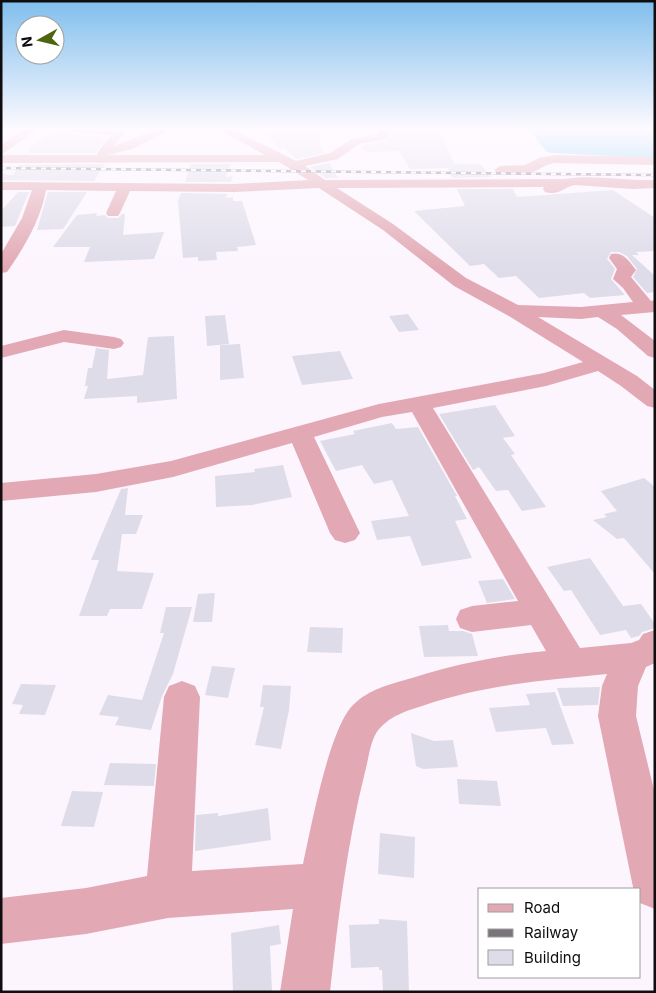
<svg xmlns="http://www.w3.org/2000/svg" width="656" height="993" viewBox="0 0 656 993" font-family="Inter,sans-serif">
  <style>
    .water { fill: #82cef4 }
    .building { fill: #dedce9 }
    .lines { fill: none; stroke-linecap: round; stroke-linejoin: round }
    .minor { fill: #e2a9b4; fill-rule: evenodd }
    .rail-casing { stroke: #7a757b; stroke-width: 2.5 }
    .rail { stroke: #fff; stroke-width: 2; stroke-dasharray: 5; stroke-linecap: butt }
  </style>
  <rect width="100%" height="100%" fill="#fcf5fe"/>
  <!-- water -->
  <path class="water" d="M528 129H655V158L551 153 546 151Z"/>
  <!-- building -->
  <g class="building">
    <path d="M55 129H65L72 134 107 137 95 153H27L32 146Z"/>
    <path d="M261 129H319L320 146 324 153 297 159 284 148 280 149Z"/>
    <path d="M440 130 454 164H480L491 177 452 178 448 168 410 169 399 151 369 152 364 151 361 146 387 141 392 131Z"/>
    <path d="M329 163 338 178H326L310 167Z"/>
    <path d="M105 164 94 181 1 180V174L13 175 19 165Z"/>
    <path d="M191 164H231L225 177 233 176 231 182H185Z"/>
    <path d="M457 189H513L517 197 613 190 655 218V251L636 252 639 255H632L655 276V292L647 293 633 277 637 269 627 256 619 252H611L607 259 615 269 611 279 625 295 590 298 584 293 539 298 516 276 499 278 484 264 470 266 414 211 465 206Z"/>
    <path d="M1 192H29L15 226 1 227V211L18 192Z"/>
    <path d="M48 192H87L63 229 37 230Z"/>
    <path d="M181 193 228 194 226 198 233 197V201H242L256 245 237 247 238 251 216 252 217 260 198 261V257L183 258 178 201Z"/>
    <path d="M97 213 96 216 105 215 108 218H118L122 214H125L123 235 164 232 154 259 84 262 90 247H53L77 215Z"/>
    <path d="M408 314 419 330 399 332 389 316Z"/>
    <path d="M225 315 229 344 207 346 205 316Z"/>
    <path d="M174 336 177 399 137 403V396L84 399 88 386H85L88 368H92L96 348 109 350 107 379 143 375 148 337Z"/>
    <path d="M240 344 244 378 220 380V345Z"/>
    <path d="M340 351 353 379 302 385 292 356Z"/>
    <path d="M495 405 515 436 503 438 515 454 511 455 546 507 522 511 508 490 496 491 479 467 473 470 439 414Z"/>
    <path d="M392 423 396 429 418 427 457 496H455L467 519 455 521 472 558 422 566 410 536 377 540 371 521 409 516 392 480 374 484 362 465 336 471 320 441 355 434 353 431Z"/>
    <path d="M283 465 292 497 252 505 216 507 215 476 255 472 254 469Z"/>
    <path d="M644 478 655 487V574L624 538 617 539 593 520 607 517 604 514 617 511 601 491Z"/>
    <path d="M128 488 125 515H143L136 534H122L117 571 154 573 142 609H110L107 616H79L99 560H91L121 489Z"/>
    <path d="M590 558 623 606 641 604 655 624V628L642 632 639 636 631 638 626 630 600 635 571 590 564 591 547 567Z"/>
    <path d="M503 579 515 599 487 603 478 581Z"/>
    <path d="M215 593 212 622H193L198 594Z"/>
    <path d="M166 607H192L173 674 162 696 151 730 115 725 119 717 99 715 108 695 142 700 164 633H160Z"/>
    <path d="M448 625 449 631H463L472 634 478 656 424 657 419 626Z"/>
    <path d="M310 627 343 628 342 653 307 652Z"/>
    <path d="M212 666 235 668 228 698 205 695Z"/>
    <path d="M21 684 56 685 45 715 19 714 23 705 12 704Z"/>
    <path d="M263 685 291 686 289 710 281 749 255 745 264 707H260Z"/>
    <path d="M600 687 598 705 563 706 557 688Z"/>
    <path d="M555 692 574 744 552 745 546 728 496 732 489 708 530 705 526 694Z"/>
    <path d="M411 733 434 741 453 740 458 767 423 769 416 766Z"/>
    <path d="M110 763 156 764 154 786 104 785Z"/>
    <path d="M457 779 497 781 501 806 459 804Z"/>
    <path d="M72 791 103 792 94 827 61 826Z"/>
    <path d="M268 808 271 840 195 851 196 815 218 813V816Z"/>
    <path d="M380 833 415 837 414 878 378 874Z"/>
    <path d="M379 919 407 921 409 992H383L382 970H379V967L351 968 349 925 379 924Z"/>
    <path d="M279 925 281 944 270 946 272 992H233L231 933Z"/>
  </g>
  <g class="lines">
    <!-- minor -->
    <g class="minor">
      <path d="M25 129H38L1 155V145Z"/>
      <path d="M67 129 123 130 125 132 114 146 157 129H171L132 149 108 155H265L218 129H232L296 161 330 153 352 139 378 134 379 129H391L387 139 359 144 338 159 305 166 325 180 565 179C592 174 626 181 655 180V188L633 189 575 185C563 187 560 196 545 192L543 189 544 187 337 188 393 224 466 278 518 305 581 307 633 302 623 288 613 279 617 269 609 258 611 254C623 251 629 261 636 270L631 277 651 301 655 300V312L621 315 655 341V358L648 356 617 329 598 317 581 319 538 317 637 376 655 390V408L647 406 621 386 598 371 546 386 433 408 580 648 631 643 639 640 643 634 655 630V663L646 667 638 686 636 716 655 794V909L640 903V889H633V887L598 716 602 686 607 674C545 680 485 685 425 705 409 710 391 715 379 729 370 740 369 758 365 772 347 844 338 918 330 992H280L293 909 168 918 86 934 1 944V898L86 888 147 876 164 697 169 686 182 681 195 686 200 697 192 871 303 864C311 828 329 729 353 705 369 689 391 684 412 678 456 664 500 655 546 651L531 625 472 632 460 628 456 619 460 610 472 606 518 601 412 412 382 417 314 437 360 533 355 540 345 543 335 540 330 533 292 443 173 477 96 492 1 501V483L96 474 171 461 379 404 544 373 583 362 507 315 454 286 383 230 319 188 234 192 130 191 120 213 118 216H108L106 213 116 191 46 190C41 219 24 248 7 272L1 273V254L22 218 32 190H1V182L234 184 308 180 279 162 1 163V155H98L97 153 111 135 72 132Z"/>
      <path d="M555 155 655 157V165L555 163C546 164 541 169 533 172 524 175 500 177 494 170L500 166 525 165 539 158Z"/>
      <path d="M64 330 114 337 121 339 124 343 121 347 114 349 64 342 1 358V346Z"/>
    </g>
    <defs>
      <path id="rail" d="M1 168 655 175"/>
    </defs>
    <!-- rail casing -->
    <use href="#rail" class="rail-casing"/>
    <!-- rail -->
    <use href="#rail" class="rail"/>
  </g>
  <!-- sky -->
  <linearGradient id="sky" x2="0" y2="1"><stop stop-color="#7fbeed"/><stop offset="0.48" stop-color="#fefaff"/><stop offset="1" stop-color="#fefaff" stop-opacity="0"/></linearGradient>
  <rect width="656" height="268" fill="url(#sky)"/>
  <!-- border -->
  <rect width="656" height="993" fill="none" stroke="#100d10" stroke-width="5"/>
  <!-- legend -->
  <rect x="478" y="888" width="162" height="90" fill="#ffffff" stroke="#9f9e9f"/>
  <rect x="488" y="904" width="25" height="8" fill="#e2a9b4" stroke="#9f9e9f"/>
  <text x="524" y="913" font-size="15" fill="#100d10">Road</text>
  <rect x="488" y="929" width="25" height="8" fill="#7a757b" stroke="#9f9e9f"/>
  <text x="524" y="938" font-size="15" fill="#100d10">Railway</text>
  <rect x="488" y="950" width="25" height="15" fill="#dedce9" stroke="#9f9e9f"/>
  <text x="524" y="963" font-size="15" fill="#100d10">Building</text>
  <!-- north arrow -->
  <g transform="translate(40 40) rotate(262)"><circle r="24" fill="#ffffff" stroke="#9f9e9f"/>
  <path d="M0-4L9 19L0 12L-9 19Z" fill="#4f6411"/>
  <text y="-8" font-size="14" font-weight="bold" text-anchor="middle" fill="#100d10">N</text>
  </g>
</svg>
